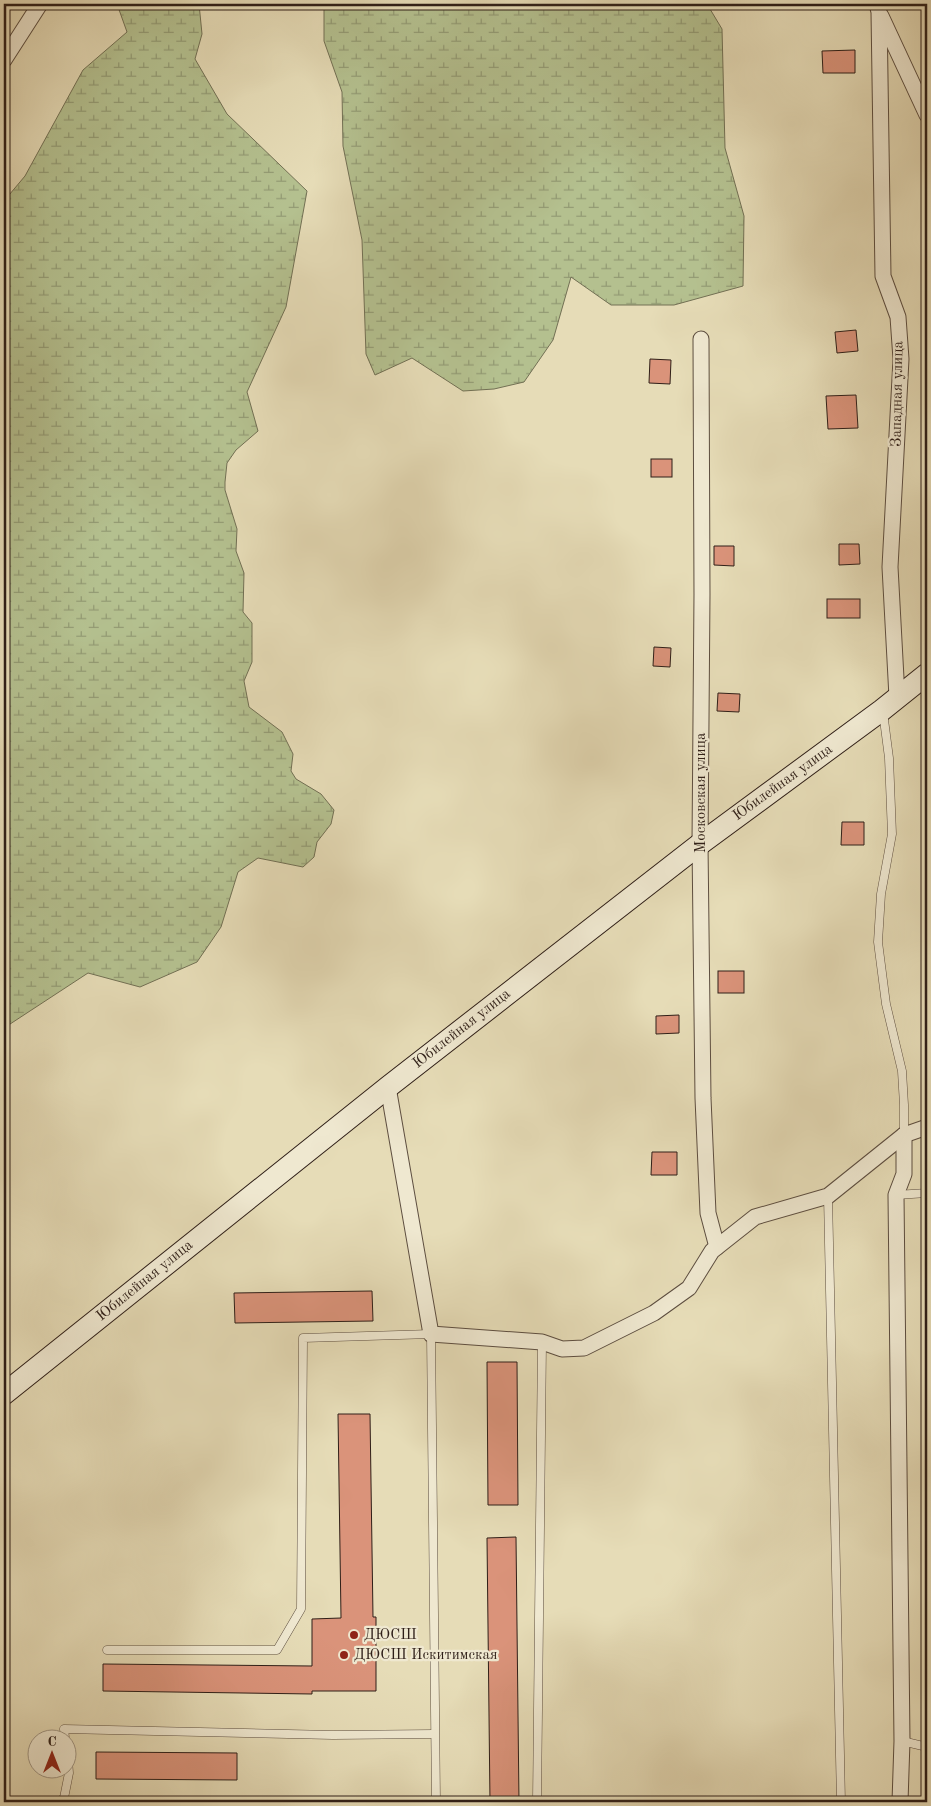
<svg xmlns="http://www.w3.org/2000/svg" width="931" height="1806" viewBox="0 0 931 1806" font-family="'Old Standard TT',serif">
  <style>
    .wetland { fill: url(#wetland-marsh); stroke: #727054 }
    .building { fill: #da937a; stroke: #2f1f18 }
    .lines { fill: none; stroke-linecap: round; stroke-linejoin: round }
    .lane-casing { stroke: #5d4e40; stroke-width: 9 }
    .street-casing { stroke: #5d4e40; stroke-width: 17 }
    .secondary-casing { stroke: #2f1f18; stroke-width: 23 }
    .lane { stroke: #efe8d0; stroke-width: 8 }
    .street { stroke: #efe8d0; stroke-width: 15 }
    .secondary { stroke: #efe8d0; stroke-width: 21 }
    .poi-dot { fill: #8f2418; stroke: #efe8d0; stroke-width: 2 }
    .labels { text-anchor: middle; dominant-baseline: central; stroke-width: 4.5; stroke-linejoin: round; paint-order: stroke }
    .street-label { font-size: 15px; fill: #2f1f18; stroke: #efe8d0 }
    .poi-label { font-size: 15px; fill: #2f1f18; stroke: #efe8d0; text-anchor: start }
  </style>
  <defs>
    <pattern id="wetland-marsh" width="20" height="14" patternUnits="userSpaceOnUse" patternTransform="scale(1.25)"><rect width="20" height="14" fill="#b4c08f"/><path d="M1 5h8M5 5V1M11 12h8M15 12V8" fill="none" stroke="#939b74"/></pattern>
  </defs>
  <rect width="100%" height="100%" fill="#e6dcb7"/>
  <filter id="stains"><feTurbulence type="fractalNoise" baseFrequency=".004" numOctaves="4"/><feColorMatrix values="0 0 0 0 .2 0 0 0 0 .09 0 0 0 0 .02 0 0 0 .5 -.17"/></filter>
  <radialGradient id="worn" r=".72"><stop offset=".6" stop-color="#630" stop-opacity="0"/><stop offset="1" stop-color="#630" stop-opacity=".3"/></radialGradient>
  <!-- wetland -->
  <g class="wetland">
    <path d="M117 4H199L202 34 195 59 227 114 307 191 286 307 247 392 258 431 236 450 227 463 225 482V490L237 529 236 551 244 573 243 612 252 623V662L244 681 249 707 282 732 293 754 291 771 296 779 321 794 334 810 331 824 317 842 314 857 303 867 258 858 238 872 221 927 197 962 140 987 88 973 4 1028V201L25 176 83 70 127 32Z"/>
    <path d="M324 4H707L722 29 725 148 744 216 743 286 674 305H611L571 277 553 340 524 382 494 389 463 391 412 358 375 375 366 354 362 240 343 146 342 92 324 41Z"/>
  </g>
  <!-- building -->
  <g class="building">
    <path d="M855 50V73H823L822 51Z"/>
    <path d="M856 330 858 351 837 353 835 332Z"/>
    <path d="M650 359 671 360 670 384 649 383Z"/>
    <path d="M856 395 858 428 828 429 826 396Z"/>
    <rect x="651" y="459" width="21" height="18"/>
    <path d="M839 544H859L860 564 839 565Z"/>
    <path d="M714 546H734V566L714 565Z"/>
    <rect x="827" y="599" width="33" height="19"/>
    <path d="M654 647 671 648 670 667 653 666Z"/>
    <path d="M718 693 740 694 739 712 717 711Z"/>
    <path d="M842 822H864V845H841Z"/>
    <rect x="718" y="971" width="26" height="22"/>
    <path d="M679 1015V1033L656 1034V1016Z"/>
    <path d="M652 1152H677V1175H651Z"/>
    <path d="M372 1291 373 1321 235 1323 234 1293Z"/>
    <path d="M487 1362H517L518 1505H488Z"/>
    <path d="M338 1414H370L373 1617H376V1691H312V1694L103 1691V1664L312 1666V1619L341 1618Z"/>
    <path d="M516 1537 519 1802H490L487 1538Z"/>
    <path d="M96 1752 237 1753V1780L96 1779Z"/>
  </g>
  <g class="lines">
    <defs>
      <g id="lane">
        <path d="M883 712 889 758 892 834 881 894 878 942 886 1004 902 1071 904 1105V1135"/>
        <path d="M896 1195 927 1193"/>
        <path d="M828 1196 841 1802"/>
        <path d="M107 1650H277L301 1609 303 1338 431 1334 436 1802"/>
        <path d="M65 1738 64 1729 333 1735 434 1734"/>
        <path d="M902 1741 927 1747"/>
        <path d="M58 1802 64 1798 69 1773 68 1760"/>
        <path d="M537 1802 542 1342"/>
      </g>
      <g id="street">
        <path d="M877 4 879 12 883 276 898 317 901 359 890 567 897 697"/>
        <path d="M881 16 927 115"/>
        <path d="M4 60 40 4"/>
        <path d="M701 339 702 594 700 844 703 1098 708 1213 717 1247"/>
        <path d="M388 1087 431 1334 542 1342 562 1349 584 1348 654 1313 689 1288 712 1251 755 1217 828 1196 904 1135 927 1127"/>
        <path d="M900 1802 902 1741 896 1195 904 1174V1135"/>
      </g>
      <path id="secondary" d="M4 1394 388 1087 700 844 882 710 927 674"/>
    </defs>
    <!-- lane casing -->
    <use href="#lane" class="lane-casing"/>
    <!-- street casing -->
    <use href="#street" class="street-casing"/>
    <!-- secondary casing -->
    <use href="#secondary" class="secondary-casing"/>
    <!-- lane -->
    <use href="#lane" class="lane"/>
    <!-- street -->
    <use href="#street" class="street"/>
    <!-- secondary -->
    <use href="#secondary" class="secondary"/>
  </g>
  <!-- markers -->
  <g class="poi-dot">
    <circle cx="354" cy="1635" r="5"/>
    <circle cx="344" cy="1655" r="5"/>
  </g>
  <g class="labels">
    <!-- street labels -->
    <g class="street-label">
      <text transform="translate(898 394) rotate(-89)">Западная улица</text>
      <text transform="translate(783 783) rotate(-36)">Юбилейная улица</text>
      <text transform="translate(701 793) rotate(-90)">Московская улица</text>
      <text transform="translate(462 1029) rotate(-38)">Юбилейная улица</text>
      <text transform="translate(145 1281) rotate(-39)">Юбилейная улица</text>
    </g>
    <!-- poi labels -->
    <g class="poi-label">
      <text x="364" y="1635">ДЮСШ</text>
      <text x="354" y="1655">ДЮСШ Искитимская</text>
    </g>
  </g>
  <!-- margin -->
  <rect width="931" height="1806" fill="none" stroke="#e6dcb7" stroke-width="20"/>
  <rect x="5" y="5" width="921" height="1796" fill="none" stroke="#2f1f18" stroke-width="2.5"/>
  <rect x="10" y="10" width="911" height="1786" fill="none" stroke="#2f1f18"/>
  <!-- north arrow -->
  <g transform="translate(52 1754)"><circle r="24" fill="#efe8d0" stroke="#a29886"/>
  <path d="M0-4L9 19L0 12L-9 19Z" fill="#8f2418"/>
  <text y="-8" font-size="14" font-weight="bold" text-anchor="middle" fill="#2f1f18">С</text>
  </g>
  <rect width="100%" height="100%" filter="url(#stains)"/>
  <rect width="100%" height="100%" fill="url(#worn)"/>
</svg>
